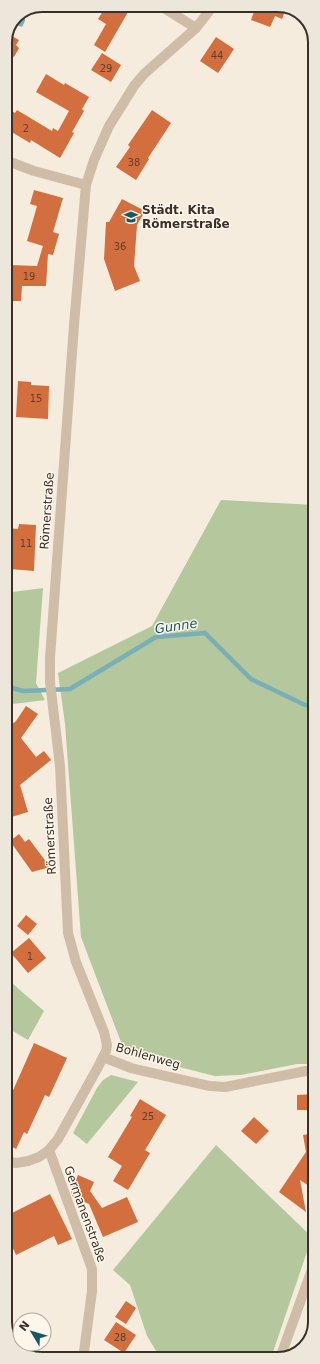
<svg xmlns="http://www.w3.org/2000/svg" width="320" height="1364" viewBox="0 0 320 1364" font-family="'DejaVu Sans',sans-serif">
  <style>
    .green { fill: #b5c79c }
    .water { fill: #79afb6 }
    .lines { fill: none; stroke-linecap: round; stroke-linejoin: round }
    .stream { stroke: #79afb6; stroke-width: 4.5 }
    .building { fill: #d36e3f }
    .minor { stroke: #cfbda8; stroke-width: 10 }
    .labels { text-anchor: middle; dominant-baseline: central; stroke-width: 3; stroke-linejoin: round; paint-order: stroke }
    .number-label { font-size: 10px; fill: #61402e }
    .poi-label { font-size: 12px; font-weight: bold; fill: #3b3029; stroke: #fcf6eb; text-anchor: start }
    .street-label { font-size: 12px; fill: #3b3029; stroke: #fcf6eb }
    .water-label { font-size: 13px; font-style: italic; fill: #195862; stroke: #fcf6eb }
    .rim { fill: none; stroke: #3b3029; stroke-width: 2 }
  </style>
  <rect width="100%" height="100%" fill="#f5ecde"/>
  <!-- green -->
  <g class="green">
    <path d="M221 500 315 505V1064H297L241 1075 215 1076 135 1056 124 1050 81 937 65 724 58 673 152 626Z"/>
    <path d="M43 588 36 683 45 700 5 705V593Z"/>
    <path d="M5 977 44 1011 28 1040 6 1027Z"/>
    <path d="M111 1075 138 1082 87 1144 73 1133 97 1088 103 1080Z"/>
    <path d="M216 1145 312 1237 271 1358H188L177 1356 174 1359H161L147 1336 130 1285 113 1270Z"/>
  </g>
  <!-- water -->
  <path class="water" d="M28 11 29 12 25 16V21L22 27 14 24 13 22 19 14Z"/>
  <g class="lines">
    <!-- stream -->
    <path class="stream" d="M5 686 23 691 70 689 156 637 205 633 251 679 305 705 315 706"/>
  </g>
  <!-- building -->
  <g class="building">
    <path d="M107 5H132L105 52 94 45 106 24 98 19Z"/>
    <path d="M248 5H279L286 8 282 19 275 16 270 27 251 20 255 9 248 7Z"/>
    <path d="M8 34 19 40 16 45 19 48 14 57 10 55 5 65V41Z"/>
    <path d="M216 37 234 49 218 73 200 61Z"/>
    <path d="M102 53 121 65 111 82 91 70Z"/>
    <path d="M46 74 64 85 65 83 89 97 82 109 84 111 72 132 74 133 60 158 31 140 30 143 5 128V107L15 113 17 110 52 131 53 128 58 131 69 111 36 92Z"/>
    <path d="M152 110 171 123 148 158 149 159 136 180 116 167 130 147 128 145Z"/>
    <path d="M34 190 63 198 53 232 59 234 53 255 48 254 46 286H22L21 301H10L11 265 37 266 43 246 27 241 37 206 30 204Z"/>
    <path d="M122 199 145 211 137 225 134 266 140 281 115 291 104 259 106 222H109Z"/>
    <path d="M18 381 31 382V385L49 386 48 419 16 417Z"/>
    <path d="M19 524 36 525 34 571 10 569V564H6L8 528 18 529Z"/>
    <path d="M26 706 38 714 21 738 36 757 44 751 51 760 20 785 28 812 5 819V772L12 766 5 758V730L16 721Z"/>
    <path d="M19 834 25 842 29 839 50 867 32 872 10 841Z"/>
    <path d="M26 915 37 924 28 935 17 926Z"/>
    <path d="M29 938 46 958 28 973 11 953Z"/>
    <path d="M34 1043 67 1058 49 1097 45 1095 27 1134 24 1132 16 1149 6 1143V1092L11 1095Z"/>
    <path d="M315 1094V1110H297V1095Z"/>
    <path d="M140 1099 166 1115 145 1150 150 1153 128 1190 113 1181 122 1166 108 1157 132 1117 130 1116Z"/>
    <path d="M254 1117 269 1131 256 1144 241 1131Z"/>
    <path d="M315 1133V1190L300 1180 306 1212 279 1192 306 1152 303 1135Z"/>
    <path d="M78 1175 94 1182 90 1191 102 1208 127 1197 138 1222 103 1237 89 1204 73 1197 71 1192Z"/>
    <path d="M50 1194 72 1239 58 1245 54 1236 16 1255 6 1233V1216Z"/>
    <path d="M126 1301 136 1308 126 1324 115 1317Z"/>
    <path d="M116 1322 136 1335 124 1353 104 1340Z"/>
  </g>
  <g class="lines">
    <!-- minor -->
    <g class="minor">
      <path d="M159 5 196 28"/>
      <path d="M5 160 34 171 86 185"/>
      <path d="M103 1057 131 1068 210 1086 225 1087 306 1071H315"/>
      <path d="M49 1150 92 1269V1291L83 1359"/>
      <path d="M6 1161 16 1163 28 1161 39 1157 49 1150 58 1139 98 1067 106 1051 107 1045 104 1032 76 962 68 933 60 766 50 682V658L74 325 86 185 94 160 109 126 134 86 144 74 196 28 214 5"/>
      <path d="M305 1290 315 1292"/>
      <path d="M280 1358 315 1261"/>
    </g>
  </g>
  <!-- icons -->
  <defs>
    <symbol id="school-bare" viewBox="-9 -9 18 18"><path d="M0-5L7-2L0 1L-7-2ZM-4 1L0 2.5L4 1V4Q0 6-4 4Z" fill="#195862" stroke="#fcf6eb" stroke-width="2.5" paint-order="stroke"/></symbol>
  </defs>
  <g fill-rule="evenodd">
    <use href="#school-bare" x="121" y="207" width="20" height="20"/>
  </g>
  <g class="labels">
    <!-- number labels -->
    <g class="number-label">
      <text x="217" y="55">44</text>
      <text x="106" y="68">29</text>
      <text x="26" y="128">2</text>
      <text x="134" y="162">38</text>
      <text x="120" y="246">36</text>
      <text x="29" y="276">19</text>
      <text x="36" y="398">15</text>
      <text x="26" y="543">11</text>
      <text x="30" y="956">1</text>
      <text x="148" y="1116">25</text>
      <text x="120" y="1337">28</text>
    </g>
    <!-- poi labels -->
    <g class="poi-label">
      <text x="142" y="210">Städt. Kita<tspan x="142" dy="14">Römerstraße</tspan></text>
    </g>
    <!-- street labels -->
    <g class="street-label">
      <text transform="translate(47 511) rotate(-86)">Römerstraße</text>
      <text transform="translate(50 836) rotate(-93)">Römerstraße</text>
      <text transform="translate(148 1056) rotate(16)">Bohlenweg</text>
      <text transform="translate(85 1214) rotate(70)">Germanenstraße</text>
    </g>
    <!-- water labels -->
    <g class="water-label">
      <text transform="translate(176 626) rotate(-8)">Gunne</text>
    </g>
  </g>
  <!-- crop -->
  <path d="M0 0H320V1364H0ZM42 12H278A30 30 0 0 1 308 42V1322A30 30 0 0 1 278 1352H42A30 30 0 0 1 12 1322V42A30 30 0 0 1 42 12Z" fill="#ede6db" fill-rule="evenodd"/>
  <path class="rim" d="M42 12H278A30 30 0 0 1 308 42V1322A30 30 0 0 1 278 1352H42A30 30 0 0 1 12 1322V42A30 30 0 0 1 42 12Z"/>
  <!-- north arrow -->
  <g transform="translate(32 1332) rotate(308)"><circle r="19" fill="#fcf6eb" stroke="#afa79d"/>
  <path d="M0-3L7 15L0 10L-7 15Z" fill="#195862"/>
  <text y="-6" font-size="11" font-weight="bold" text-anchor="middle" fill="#3b3029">N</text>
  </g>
</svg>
